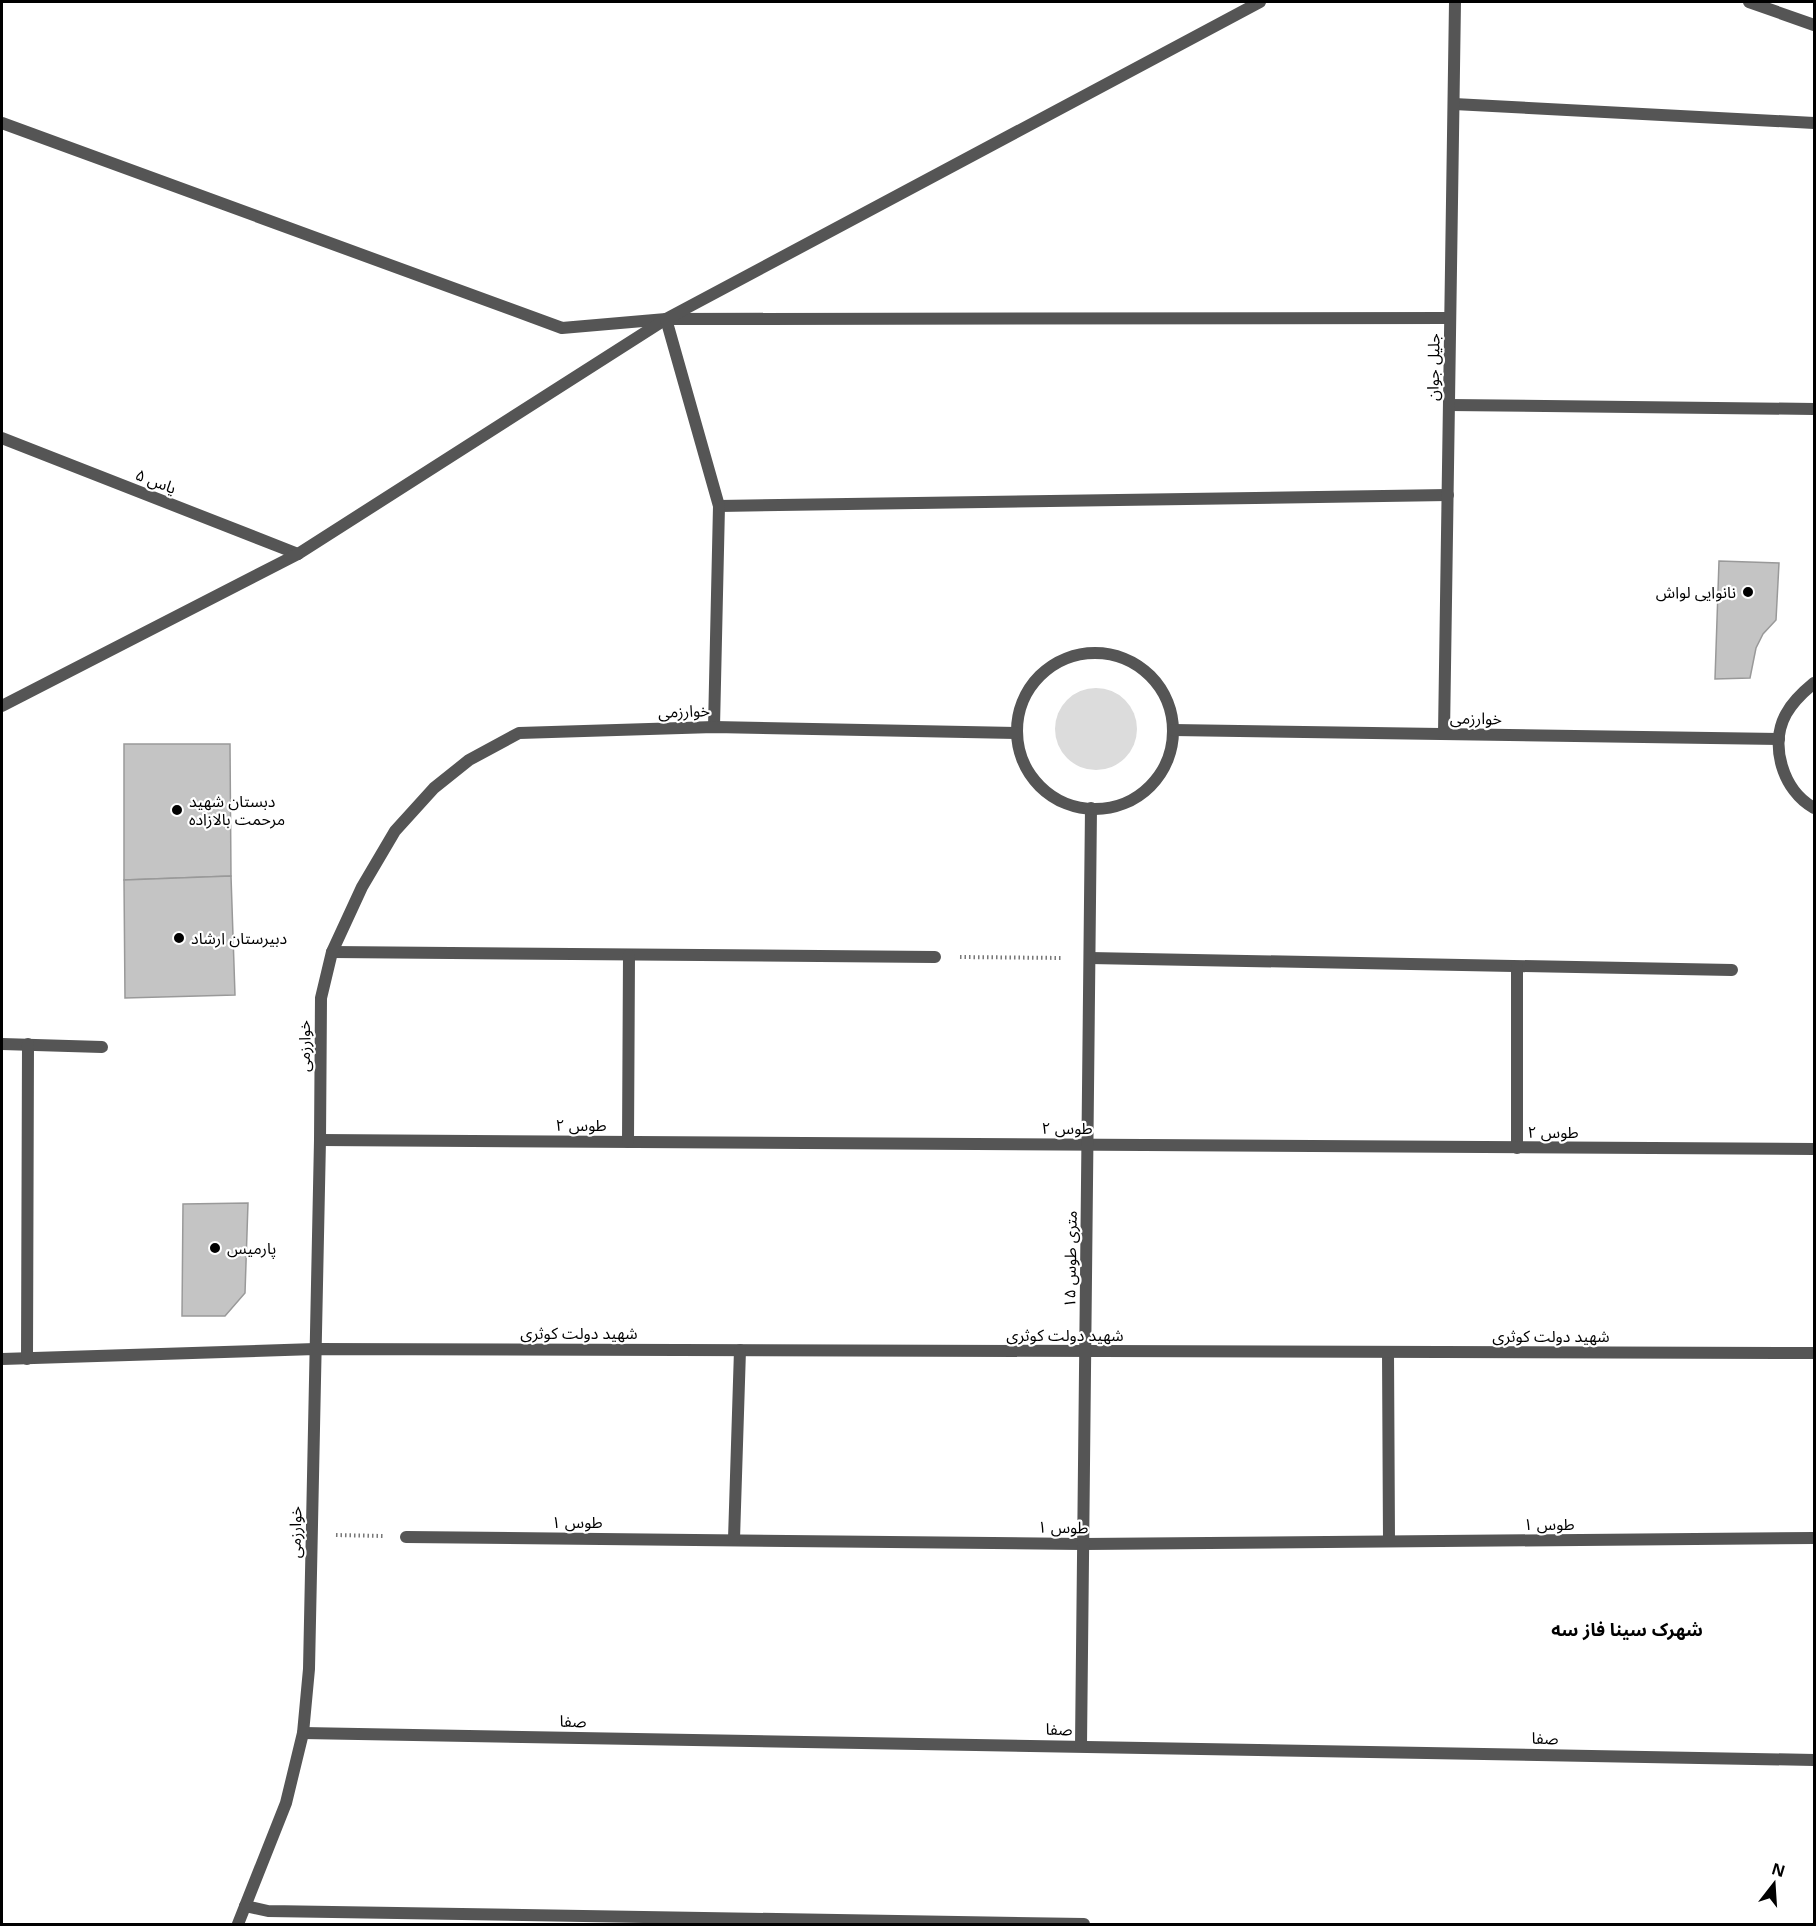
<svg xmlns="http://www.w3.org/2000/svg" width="1816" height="1926" viewBox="0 0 1816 1926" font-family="'Open Sans','Noto Sans Arabic',sans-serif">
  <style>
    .green { fill: #dcdcdc }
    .building { fill: #c4c4c4; stroke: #999; stroke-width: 1.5 }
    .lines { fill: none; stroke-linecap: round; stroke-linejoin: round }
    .path { stroke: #777; stroke-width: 4; stroke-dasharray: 1.5 3; stroke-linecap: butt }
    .minor { stroke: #555; stroke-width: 12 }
    .tertiary { stroke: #555; stroke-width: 12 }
    .poi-dot { fill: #000; stroke: #fff; stroke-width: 2 }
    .labels { text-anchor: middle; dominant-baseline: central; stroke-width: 4.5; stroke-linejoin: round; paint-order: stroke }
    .street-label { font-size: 16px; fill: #000; stroke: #fff }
    .poi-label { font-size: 16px; fill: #000; stroke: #fff; text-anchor: start }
    .neighbourhood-label { font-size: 18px; font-weight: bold; fill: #000; stroke: #fff }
  </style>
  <rect width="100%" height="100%" fill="#fff"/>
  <!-- green -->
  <circle class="green" cx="1096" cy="729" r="41"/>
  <!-- building -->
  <g class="building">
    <path d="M1719 561 1779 563 1776 620 1763 634 1756 648 1750 678 1715 679Z"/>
    <path d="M124 744H230L231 876 124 880Z"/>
    <path d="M231 876 235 995 125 998 124 880Z"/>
    <path d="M248 1203 245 1293 225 1316H182L183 1204Z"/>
  </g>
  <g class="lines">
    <!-- path -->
    <g class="path">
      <path d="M960 957 1063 958"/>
      <path d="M336 1535 383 1536"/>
    </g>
    <!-- minor -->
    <g class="minor">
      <path d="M1749 2 1814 25"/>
      <path d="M1454 104 1814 123"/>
      <path d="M2 123 562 328 666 319 1450 318"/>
      <path d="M1449 405 1814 409"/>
      <path d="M2 438 298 554"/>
      <path d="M719 506 1448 495"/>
      <path d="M2 706 298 554 663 321"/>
      <path d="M714 727 719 506 666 319 1260 2"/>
      <path d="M1444 734 1455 2"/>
      <path d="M332 952 935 957"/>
      <path d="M1090 958 1732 970"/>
      <path d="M1517 967V1148"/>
      <path d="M2 1044 102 1047"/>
      <path d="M320 1140 1814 1149"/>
      <path d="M628 1142 629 955"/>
      <path d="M1388 1352 1389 1541"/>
      <path d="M2 1359 315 1349 1814 1353"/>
      <path d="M27 1359 28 1044"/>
      <path d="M406 1537 1083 1544 1814 1538"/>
      <path d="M734 1539 740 1350"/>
      <path d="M303 1733 1814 1760"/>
      <path d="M1081 1746 1091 808"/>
      <path d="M245 1906 268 1911 1084 1924"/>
    </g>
    <!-- tertiary -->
    <g class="tertiary">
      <circle cx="1095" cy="731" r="78"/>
      <path d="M1814 683C1803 692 1793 701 1786 714 1769 745 1783 791 1814 808"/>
      <path d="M1173 730 1779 739"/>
      <path d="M238 1924 286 1803 303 1733 309 1669 320 1140 321 998 332 952 362 887 395 831 434 788 469 760 519 733 714 727 1016 733"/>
    </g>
  </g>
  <!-- markers -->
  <g class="poi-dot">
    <circle cx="1748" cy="592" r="6"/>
    <circle cx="177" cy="810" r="6"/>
    <circle cx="179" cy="938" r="6"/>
    <circle cx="215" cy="1248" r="6"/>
  </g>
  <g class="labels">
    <!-- street labels -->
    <g class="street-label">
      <text transform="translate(1433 367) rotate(-89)">جلیل جوان</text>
      <text transform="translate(156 481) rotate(21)">یاس ۵</text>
      <text transform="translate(684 711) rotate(-2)">خوارزمی</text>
      <text transform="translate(1476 718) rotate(1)">خوارزمی</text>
      <text transform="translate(304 1046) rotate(-90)">خوارزمی</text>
      <text x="581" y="1125">طوس ۲</text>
      <text x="1067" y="1128">طوس ۲</text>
      <text x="1553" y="1132">طوس ۲</text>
      <text transform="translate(1070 1259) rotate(-89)">۱۵ متری طوس</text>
      <text x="579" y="1333">شهید دولت کوثری</text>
      <text x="1065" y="1335">شهید دولت کوثری</text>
      <text x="1551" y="1336">شهید دولت کوثری</text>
      <text x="577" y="1522">طوس ۱</text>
      <text x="1549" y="1524">طوس ۱</text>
      <text transform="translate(1063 1527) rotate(1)">طوس ۱</text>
      <text transform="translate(295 1532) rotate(-89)">خوارزمی</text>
      <text transform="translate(573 1721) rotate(1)">صفا</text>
      <text transform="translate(1059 1729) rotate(1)">صفا</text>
      <text transform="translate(1545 1738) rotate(1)">صفا</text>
    </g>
    <!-- poi labels -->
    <g class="poi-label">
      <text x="1736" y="592" text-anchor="end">نانوایی لواش</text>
      <text x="189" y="801">دبستان شهید<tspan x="189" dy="18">مرحمت بالازاده</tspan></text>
      <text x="191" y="938">دبیرستان ارشاد</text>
      <text x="227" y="1248">پارمیس</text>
    </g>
    <!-- neighbourhood labels -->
    <g class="neighbourhood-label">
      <text x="1627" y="1629">شهرک سینا فاز سه</text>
    </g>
  </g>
  <!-- border -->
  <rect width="1816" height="1926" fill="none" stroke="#000000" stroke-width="6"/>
  <!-- north arrow -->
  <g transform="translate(1774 1884) rotate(17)" stroke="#ffffff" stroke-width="4.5" paint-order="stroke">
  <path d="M0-4.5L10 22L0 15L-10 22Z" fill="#000000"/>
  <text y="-9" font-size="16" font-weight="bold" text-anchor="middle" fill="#000000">N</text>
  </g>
</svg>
